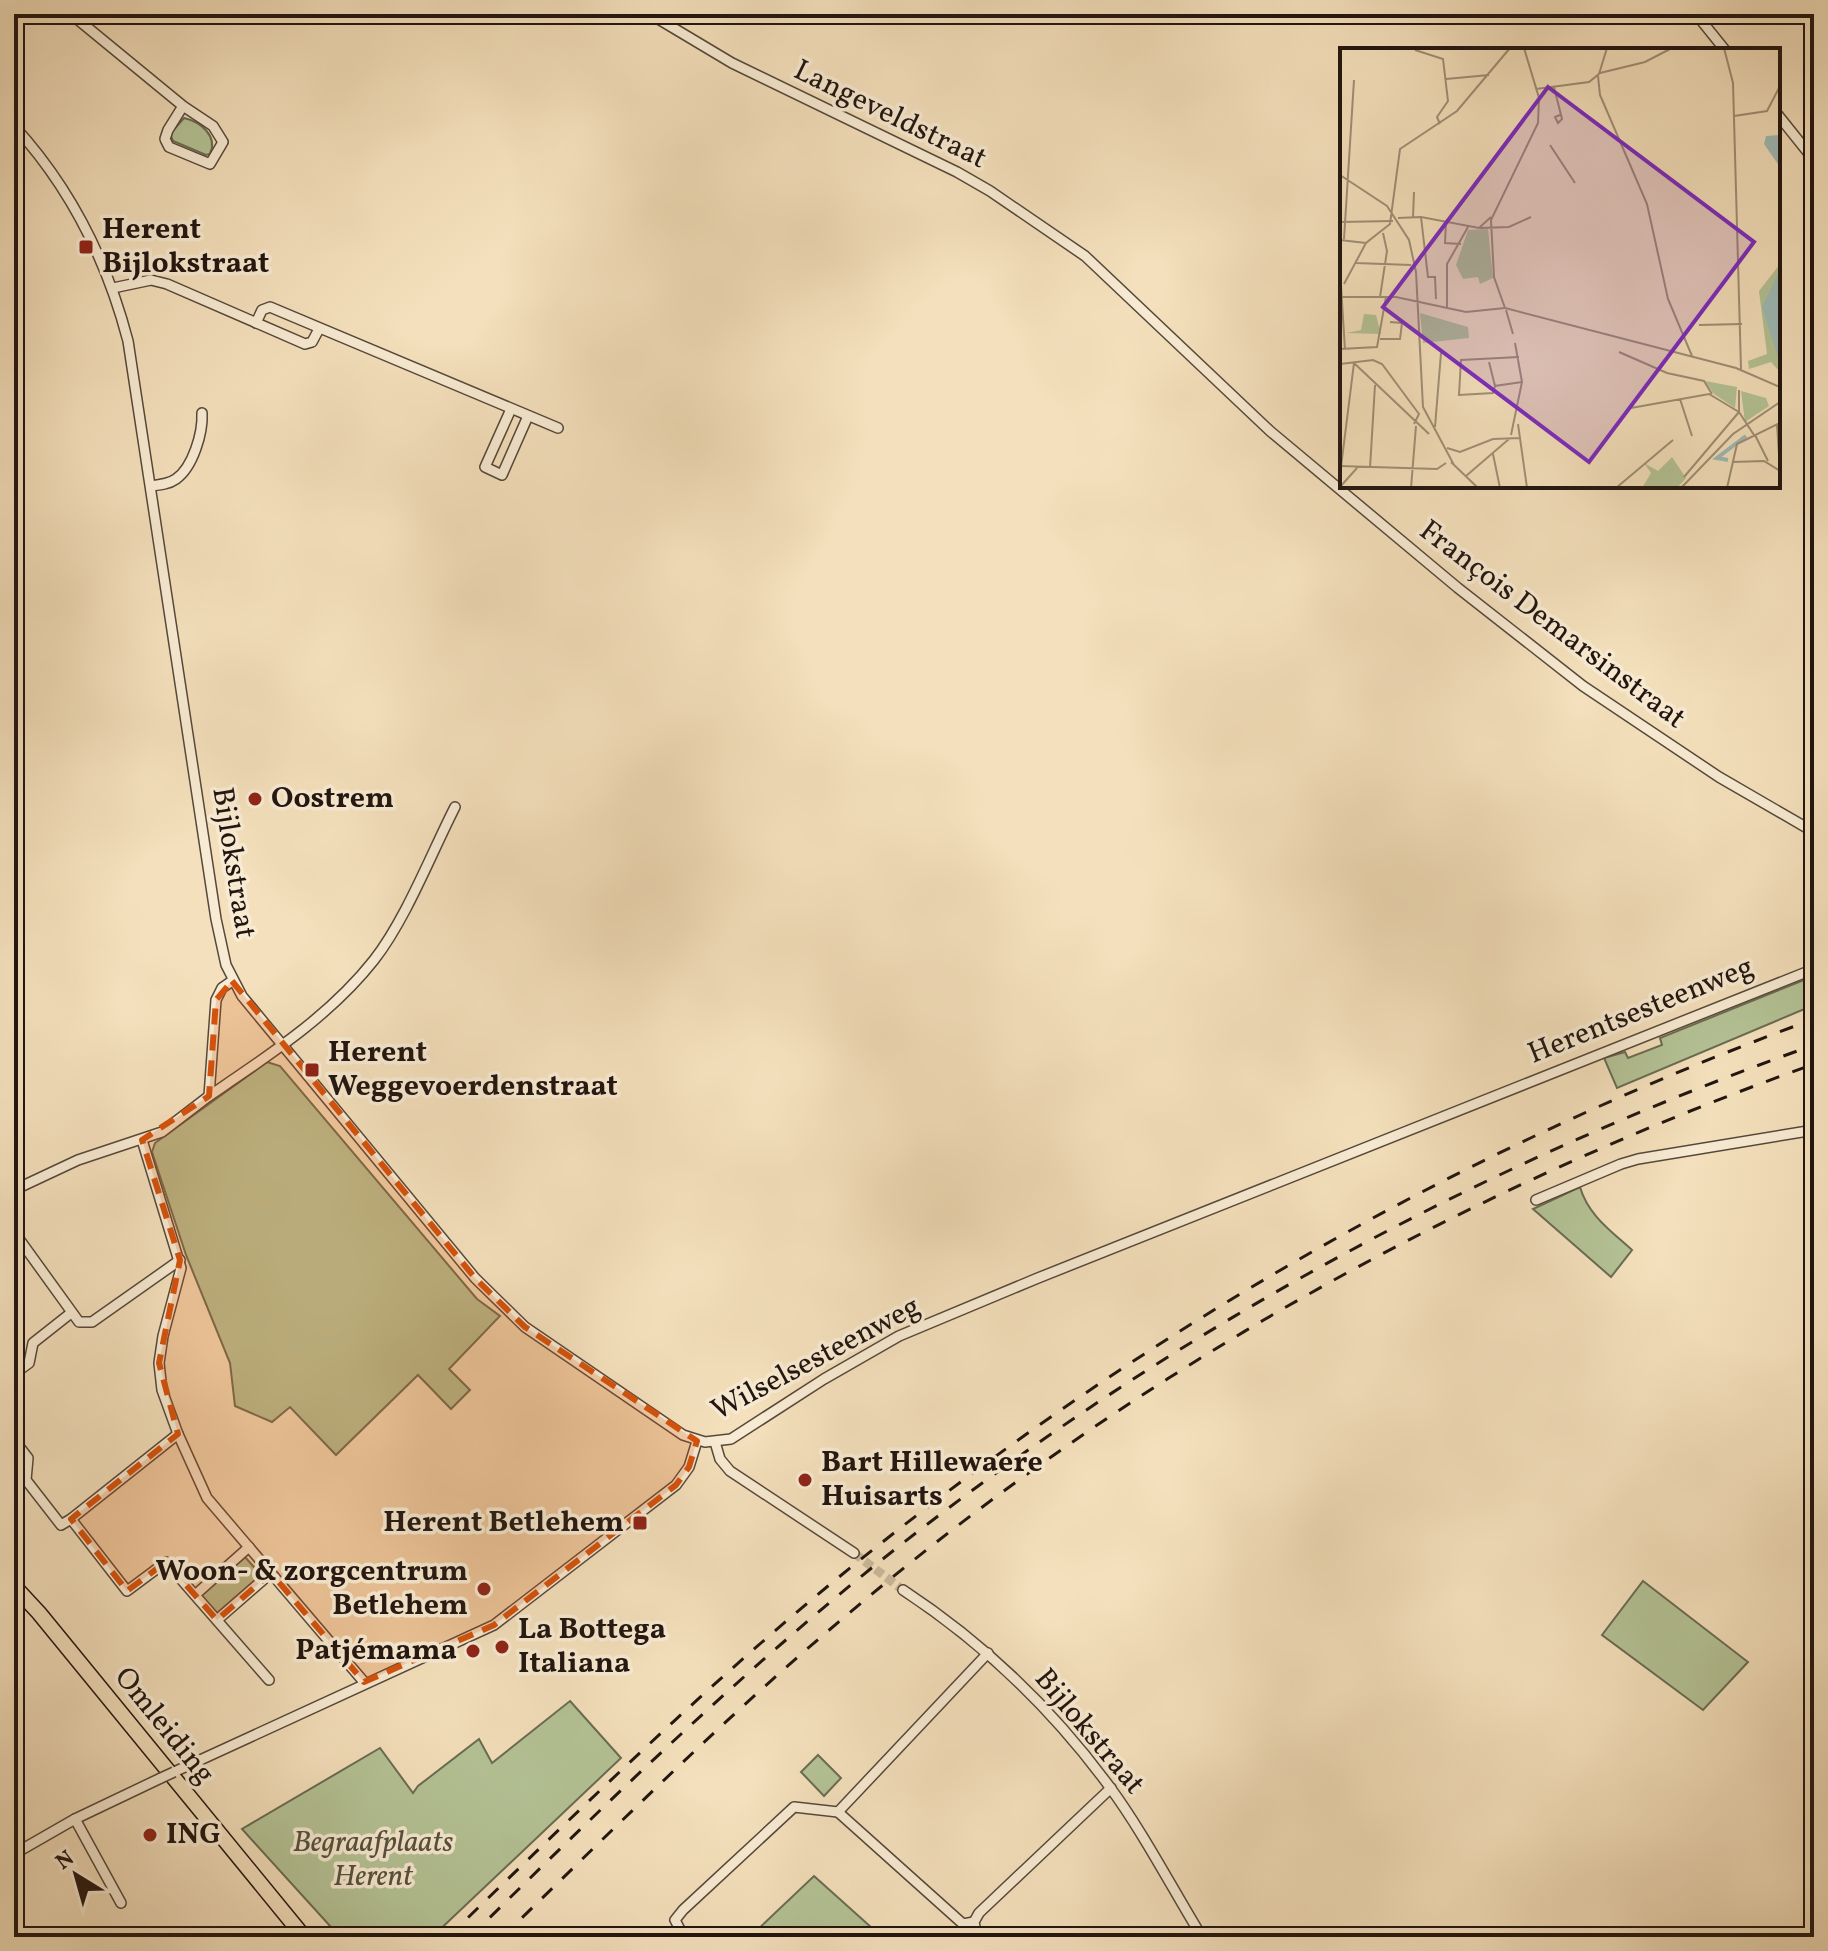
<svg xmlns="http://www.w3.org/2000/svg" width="1828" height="1951" viewBox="0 0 1828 1951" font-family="Vollkorn,serif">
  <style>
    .green { fill: #b4c396; stroke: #6a6c53; stroke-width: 2 }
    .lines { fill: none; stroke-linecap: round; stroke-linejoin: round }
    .street-tunnel { stroke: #cab79a; stroke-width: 9; stroke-dasharray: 9 4.5; stroke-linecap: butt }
    .street-casing { stroke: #56483b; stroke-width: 12 }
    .primary-casing { stroke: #211510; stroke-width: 17 }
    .street { stroke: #f8ebd3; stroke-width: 9 }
    .primary { stroke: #f4e0bc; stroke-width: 14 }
    .rail { stroke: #211510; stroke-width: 3; stroke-dasharray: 14 14; stroke-linecap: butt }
    .street-bridge-casing { stroke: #56483b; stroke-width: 12; stroke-linecap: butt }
    .street-bridge { stroke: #f8ebd3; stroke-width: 9 }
    .marked { fill: #d4520c; fill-opacity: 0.2; stroke: #d4520c; stroke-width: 6; stroke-dasharray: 16 10; stroke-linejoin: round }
    .poi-dot { fill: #8f2418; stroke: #f8ebd3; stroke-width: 3 }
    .labels { text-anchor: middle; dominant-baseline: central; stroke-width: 7; stroke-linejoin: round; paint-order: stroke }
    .street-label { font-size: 30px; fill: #211510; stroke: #f8ebd3 }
    .poi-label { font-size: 30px; font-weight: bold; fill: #211510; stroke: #f8ebd3; text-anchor: start }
    .park-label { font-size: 30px; font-style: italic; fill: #54523f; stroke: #f8ebd3 }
    .inset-river { fill: none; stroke: #9ebbb8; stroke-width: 4 }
    .inset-road { fill: none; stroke: #a08f77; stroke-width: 2 }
    .view { fill: #7b2cbf; fill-opacity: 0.15; stroke: #7b2cbf; stroke-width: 4 }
    .inset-edge { fill: none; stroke: #211510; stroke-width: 4 }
  </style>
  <rect width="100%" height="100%" fill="#f4e0bc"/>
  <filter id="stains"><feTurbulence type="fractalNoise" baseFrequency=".0025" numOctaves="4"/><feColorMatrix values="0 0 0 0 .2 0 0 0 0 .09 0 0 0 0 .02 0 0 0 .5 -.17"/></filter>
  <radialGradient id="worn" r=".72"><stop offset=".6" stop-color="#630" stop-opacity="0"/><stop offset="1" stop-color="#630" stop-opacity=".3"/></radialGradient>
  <!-- green -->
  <g class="green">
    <path d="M184 118C201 122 218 136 210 154L206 155 173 141 170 134Z"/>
    <path d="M1814 976V1005L1617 1088 1604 1058 1625 1052 1628 1058 1662 1045 1660 1038Z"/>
    <path d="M267 1062 280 1066 477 1299 500 1316 449 1369 470 1390 451 1409 418 1375 336 1455 290 1407 272 1422 235 1406 230 1363 186 1255 152 1152 155 1143Z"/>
    <path d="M1580 1187C1588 1215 1611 1231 1632 1250L1611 1277 1533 1209Z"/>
    <path d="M245 1557 261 1575 216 1614 200 1596Z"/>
    <path d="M1643 1581 1748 1662 1703 1710 1602 1635Z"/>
    <path d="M570 1701 621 1758 432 1937H340L242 1829 380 1748 413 1793 418 1786 479 1739 492 1763Z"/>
    <path d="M818 1755 841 1778 824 1796 801 1772Z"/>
    <path d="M814 1876 882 1937H755L753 1934Z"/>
  </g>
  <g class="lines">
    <!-- street-tunnel -->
    <path class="street-tunnel" d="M854 1553 903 1590"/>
    <defs>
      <g id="street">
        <path d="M71 14 183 106 213 126 223 142 210 164 169 147 165 139 168 130 183 106"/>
        <path d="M650 14 732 63 957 172 990 191 1085 256 1270 431 1458 588 1583 686 1719 777 1814 832"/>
        <path d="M1696 14 1725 50"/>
        <path d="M1778 115 1814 160"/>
        <path d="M14 126C71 188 107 261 128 341L216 919 226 965 242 996 475 1278 525 1327 683 1435 705 1442 731 1439 824 1379 899 1336 1038 1278 1814 969"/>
        <path d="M113 288 151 280 167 284 305 344 312 342 319 329"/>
        <path d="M256 323 262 310 270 307 558 428"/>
        <path d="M511 409 485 467 502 475 528 416"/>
        <path d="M151 486C160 485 169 484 176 479 193 467 203 433 202 413"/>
        <path d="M209 1096C268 1056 330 1016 374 960 406 919 431 854 455 807"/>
        <path d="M142 1140 181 1268 163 1336 159 1363 162 1390 178 1434 207 1498 364 1682"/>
        <path d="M14 1190 78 1160 162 1132 209 1096 216 1000 222 988 232 981"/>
        <path d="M1536 1200 1621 1164 1638 1159 1814 1130"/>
        <path d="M14 1232 79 1322H92L180 1260"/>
        <path d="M14 1374 29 1363 33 1343 71 1313"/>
        <path d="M14 1440 28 1458 26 1480 61 1525 71 1519 127 1591 166 1562 269 1680"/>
        <path d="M715 1442 720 1459 730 1471 854 1553"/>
        <path d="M71 1519 178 1434"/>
        <path d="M903 1590C982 1642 1053 1710 1109 1786 1143 1832 1172 1888 1202 1937"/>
        <path d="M195 1595 249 1547"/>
        <path d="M217 1620 271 1573"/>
        <path d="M174 1772 494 1625 676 1485 689 1467 697 1441"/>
        <path d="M838 1812 963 1924 974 1922"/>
        <path d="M75 1819 121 1903"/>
        <path d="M14 1854 75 1819 161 1778"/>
        <path d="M684 1937 675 1920 683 1910 794 1807 838 1812 988 1653"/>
        <path d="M977 1937 974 1922 979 1913 1111 1788"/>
      </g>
      <path id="primary" d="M14 1586 39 1613 304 1937"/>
    </defs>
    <!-- street casing -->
    <use href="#street" class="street-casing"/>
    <!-- primary casing -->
    <use href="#primary" class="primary-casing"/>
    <!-- street -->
    <use href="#street" class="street"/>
    <!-- primary -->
    <use href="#primary" class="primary"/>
    <!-- rail -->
    <g class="rail">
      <path d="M448 1937C572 1817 695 1696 828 1586 1126 1341 1452 1152 1814 1019"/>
      <path d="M470 1937C600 1809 732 1681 874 1566 1156 1340 1473 1166 1814 1045"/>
      <path d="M502 1937C615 1828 726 1716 847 1615 1132 1373 1462 1190 1814 1064"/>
    </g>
    <defs>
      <path id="street-bridge" d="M161 1778 174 1772"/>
    </defs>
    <!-- street-bridge casing -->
    <use href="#street-bridge" class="street-bridge-casing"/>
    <!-- street-bridge -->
    <use href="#street-bridge" class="street-bridge"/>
  </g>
  <!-- marked area -->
  <path class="marked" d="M232 981 475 1278 525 1327 697 1441 689 1467 676 1485 494 1625 364 1682 271 1573 217 1620 166 1562 127 1591 71 1519 178 1434 159 1363 180 1260 142 1140 209 1096 216 1000Z"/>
  <!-- markers -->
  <g class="poi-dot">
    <rect x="78" y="239" width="16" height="16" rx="4"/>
    <circle cx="255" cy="799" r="8"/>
    <rect x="304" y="1062" width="16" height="16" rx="4"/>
    <circle cx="805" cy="1480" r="8"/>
    <rect x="632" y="1515" width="16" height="16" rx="4"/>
    <circle cx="484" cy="1589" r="8"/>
    <circle cx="502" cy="1647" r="8"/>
    <circle cx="473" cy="1651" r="8"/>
    <circle cx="150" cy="1835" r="8"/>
  </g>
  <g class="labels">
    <!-- street labels -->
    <g class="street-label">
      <text transform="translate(890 115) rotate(26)">Langeveldstraat</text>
      <text transform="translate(1552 625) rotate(37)">François Demarsinstraat</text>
      <text transform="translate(233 863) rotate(81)">Bijlokstraat</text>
      <text transform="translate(1641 1011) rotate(-22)">Herentsesteenweg</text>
      <text transform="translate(816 1359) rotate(-28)">Wilselsesteenweg</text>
      <text transform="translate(164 1726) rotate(51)">Omleiding</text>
      <text transform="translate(1089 1732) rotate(50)">Bijlokstraat</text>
    </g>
    <!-- poi labels -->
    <g class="poi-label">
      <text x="102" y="230">Herent<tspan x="102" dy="34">Bijlokstraat</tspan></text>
      <text x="271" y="799">Oostrem</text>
      <text x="328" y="1053">Herent<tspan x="328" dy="34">Weggevoerdenstraat</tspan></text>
      <text x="821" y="1463">Bart Hillewaere<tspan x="821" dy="34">Huisarts</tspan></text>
      <text x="624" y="1523" text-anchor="end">Herent Betlehem</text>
      <text x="468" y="1572" text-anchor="end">Woon- &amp; zorgcentrum<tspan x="468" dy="34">Betlehem</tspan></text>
      <text x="518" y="1630">La Bottega<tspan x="518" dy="34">Italiana</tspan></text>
      <text x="457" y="1651" text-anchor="end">Patjémama</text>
      <text x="166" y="1835">ING</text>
    </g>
    <!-- park labels -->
    <g class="park-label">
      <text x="373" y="1843">Begraafplaats<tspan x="373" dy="34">Herent</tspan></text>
    </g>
  </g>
  <!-- overview -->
  <g transform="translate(1340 48)">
    <rect width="440" height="440" fill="#f4e0bc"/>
    <path d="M148 181 153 230 140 236 138 229 123 231 116 217 128 182ZM440 216V324L431 314 409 321 408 313 427 306 419 243ZM80 265 128 279 129 290 83 295ZM24 266 36 267 41 286 6 285 21 282ZM365 333 397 339 395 360 374 346ZM401 343 426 350 429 358 405 374ZM332 409 346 430 337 440H302L311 425 304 415 318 423Z" fill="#b4c396"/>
    <path d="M440 87V119L424 96 426 88ZM440 222V315L422 259Z" fill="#9ebbb8"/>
    <path class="inset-river" d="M388 412 377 410 406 388"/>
    <path class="inset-road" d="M184 0 199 50 198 75 151 172 154 229 165 260 396 320 440 339M384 0 393 35 401 321M75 2 103 11 108 53 97 69 100 76M260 25 305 14 332 0M258 28 260 47 307 156 328 251 352 308M106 31 149 27M214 39 222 71 218 75 215 69 220 67M196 41 249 34 259 26 267 0M394 68 427 63 440 38M210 97 235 135M0 127 47 158 69 192 76 224 83 359 114 417M73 169 74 144M81 169 88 229H95L96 251M58 170 81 169 139 180 151 169M106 173 105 195 121 196M0 174 53 173M140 180 169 179 191 169M4 191 14 32M0 192 26 195M16 215 71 217M0 222 5 302M4 236 26 195 50 176 60 101 117 63 170 0M0 249H56L126 264 165 260M40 249 47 203 43 185M107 259V216L128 179M166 262 173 286M359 277 402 276M40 291H60L62 275 50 274M0 301 37 299 46 249M279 304 327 325 364 333 372 346M179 309 121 312 119 347 153 345 155 338 182 334M149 314 155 338M14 315 89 386M0 316 33 312 42 316 79 366 74 376M399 342V364L414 387M340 351 352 388M291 360 369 346 399 364M178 376 187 440M437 376 440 422M95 379 101 305M171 387 182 334 175 295M415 387 428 413M107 400 120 404 153 391 180 390M153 406 160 440M111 414 138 440M392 414 424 413 440 423M0 418 97 421 106 415M1 419 14 315M30 420 35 337M126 428 169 391M344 429 399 364M0 439 17 420M71 440 76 378M276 440 333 392M341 440 393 386 440 354M387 440 397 396 440 375"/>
    <path class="view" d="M208 39 414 194 249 414 43 259Z"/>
    <rect width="440" height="440" class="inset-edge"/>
  </g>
  <!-- margin -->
  <rect width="1828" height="1951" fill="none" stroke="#f4e0bc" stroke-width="48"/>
  <rect x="16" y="16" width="1796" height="1919" fill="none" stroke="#211510" stroke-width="4"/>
  <rect x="24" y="24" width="1780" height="1903" fill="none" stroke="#211510" stroke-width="2"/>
  <!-- north arrow -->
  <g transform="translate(76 1875) rotate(323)" stroke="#f8ebd3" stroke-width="6" paint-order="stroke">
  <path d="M0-6L14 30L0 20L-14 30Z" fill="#211510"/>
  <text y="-12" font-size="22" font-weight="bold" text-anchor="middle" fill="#211510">N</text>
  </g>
  <rect width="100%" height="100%" filter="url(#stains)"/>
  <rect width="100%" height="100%" fill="url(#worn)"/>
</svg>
